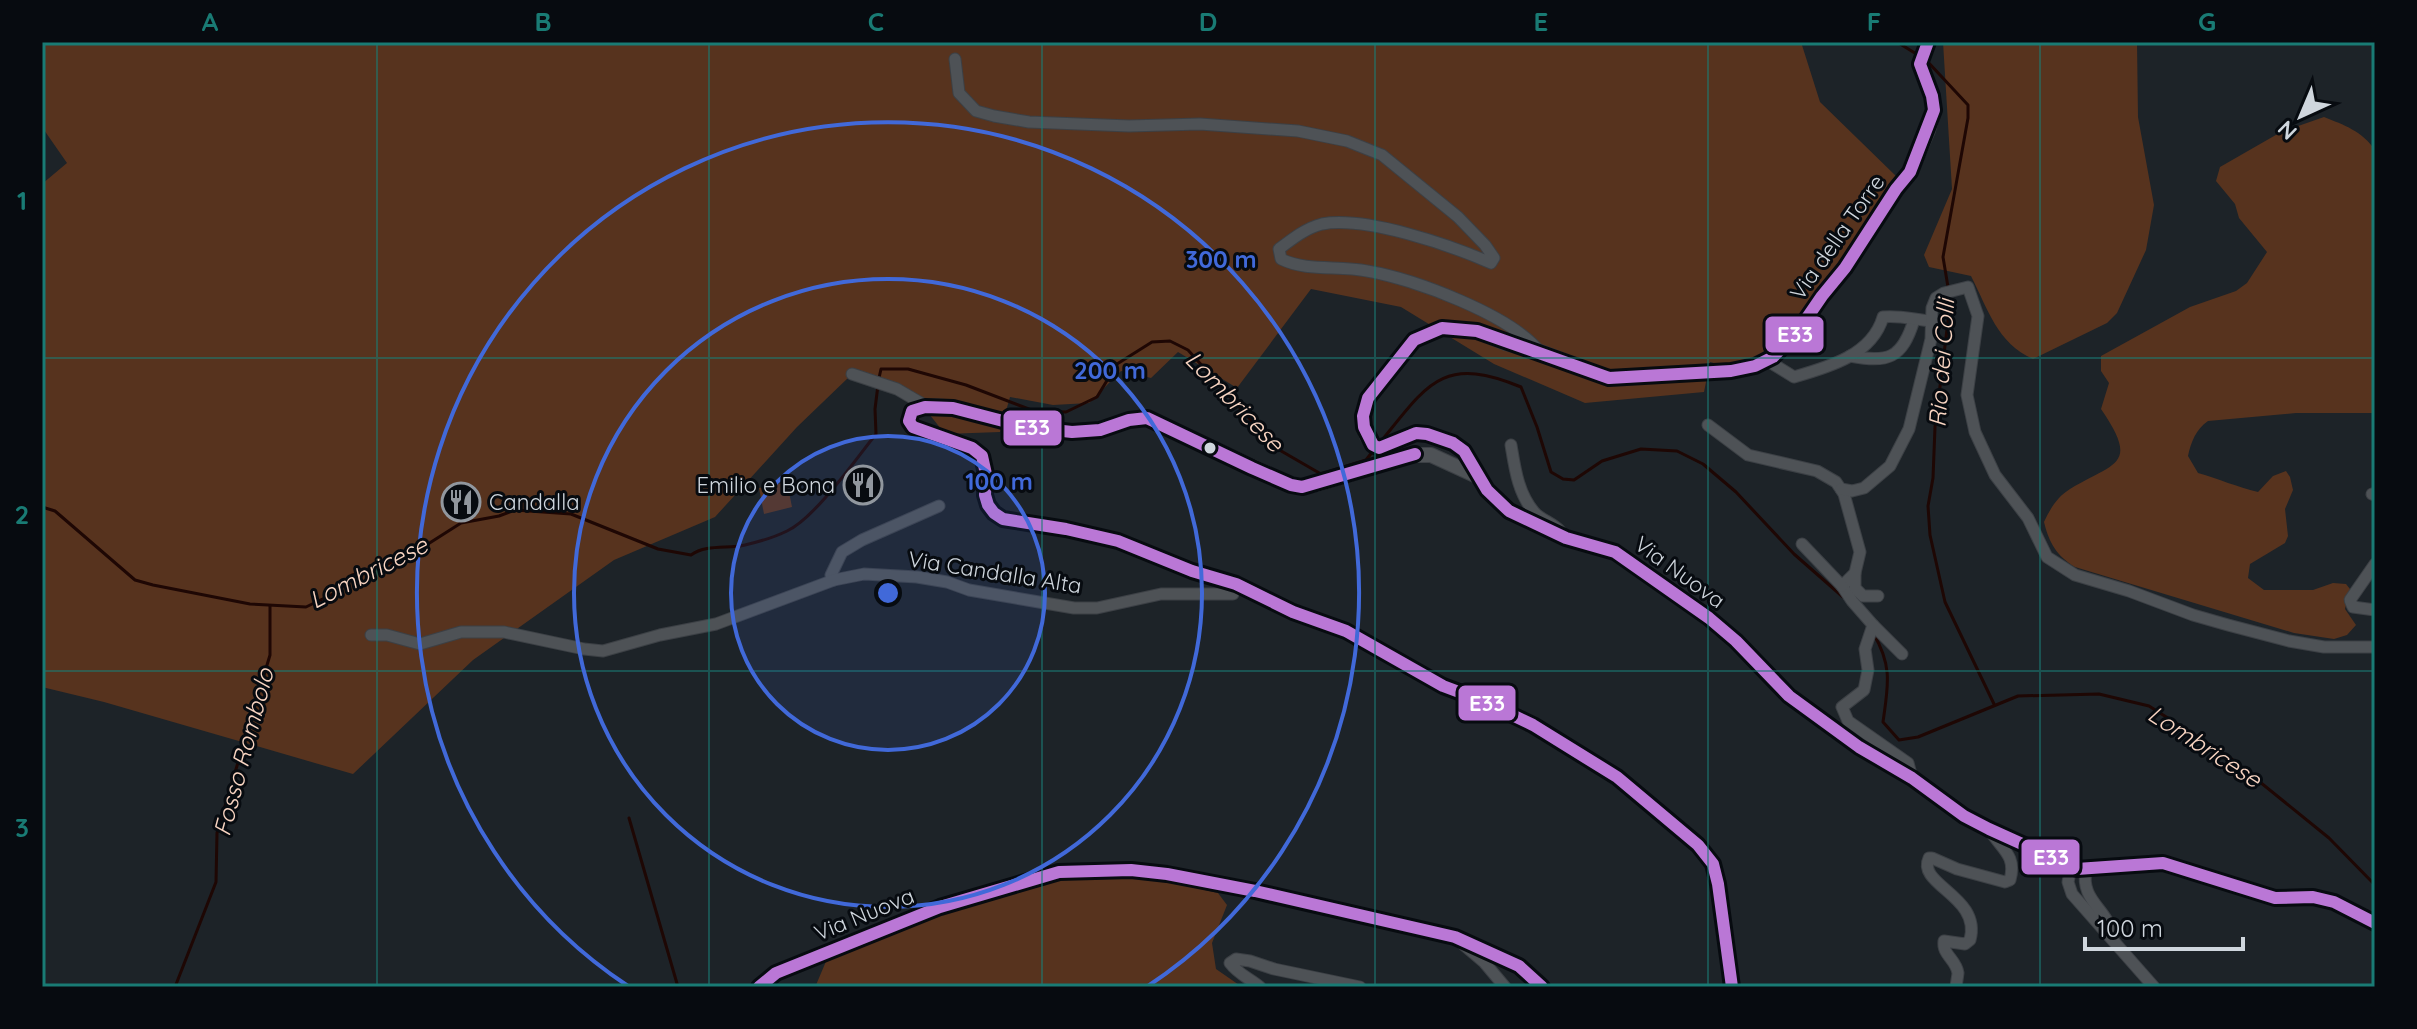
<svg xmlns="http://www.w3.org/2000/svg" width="2417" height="1029" viewBox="0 0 2417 1029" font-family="Quicksand,sans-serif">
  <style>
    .green { fill: #57331e }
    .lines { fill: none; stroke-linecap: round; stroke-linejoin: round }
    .stream { stroke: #1e0704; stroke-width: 3 }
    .minor-casing { stroke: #3c4045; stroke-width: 13 }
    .tertiary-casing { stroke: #3c4045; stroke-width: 16 }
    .minor { stroke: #4e5256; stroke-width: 11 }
    .tertiary { stroke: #4e5256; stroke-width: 14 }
    .bus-1-casing { stroke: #070b10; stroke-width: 18 }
    .bus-1 { stroke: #ba77d6; stroke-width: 12 }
    .grid { fill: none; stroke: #197b74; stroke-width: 2; stroke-opacity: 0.55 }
    .ring { fill: none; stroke: #4169d9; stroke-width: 4 }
    .bus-dot { fill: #cfd6dd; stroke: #070b10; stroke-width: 3 }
    .labels { text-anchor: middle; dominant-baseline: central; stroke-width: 6; stroke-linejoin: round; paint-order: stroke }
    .street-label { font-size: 22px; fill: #cfd6dd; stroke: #070b10 }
    .poi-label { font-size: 22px; fill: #cfd6dd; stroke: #070b10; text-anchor: end }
    .water-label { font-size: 24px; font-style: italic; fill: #f9d5c2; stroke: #070b10 }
    .centre { fill: #4169d9; stroke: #070b10; stroke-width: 4 }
    .ring-label { font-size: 24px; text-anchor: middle; font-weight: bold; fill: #4169d9; stroke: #070b10; stroke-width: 6; stroke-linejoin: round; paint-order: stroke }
    .line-badge { stroke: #070b10; stroke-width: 3 }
    .badge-label { font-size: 22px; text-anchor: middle; font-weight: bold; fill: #fff }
    .neatline { fill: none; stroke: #197b74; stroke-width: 3 }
    .grid-label { font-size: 26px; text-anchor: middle; font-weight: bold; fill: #197b74 }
  </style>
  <rect width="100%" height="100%" fill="#1d2328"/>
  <!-- green -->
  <g class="green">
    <path d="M42 42H1801L1820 102 1898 178 1788 334 1739 369 1710 362 1704 392 1585 403 1494 364 1401 307 1311 289 1237 388 1178 352 1151 378 1121 371 1089 403 1053 405 1010 397 1000 432 945 434 914 395 849 377 797 427 715 517 614 560 473 660 353 774 104 702 42 687V184L67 163 42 127Z"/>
    <path d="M1943 42H2137L2138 117 2154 205 2146 250 2117 313 2107 323 2033 359C1997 343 1988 309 1971 276L1929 267 1924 255 1952 189Z"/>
    <path d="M2324 117C2344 125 2362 131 2375 150V413H2296L2208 421C2196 429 2191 442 2188 456L2198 473C2219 479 2237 487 2258 492L2273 476 2286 471 2290 477 2293 490 2285 509 2288 536 2285 543 2250 564 2248 578 2264 590H2313L2333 583 2346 584 2350 589 2345 609 2356 625 2347 635 2334 639 2294 633 2075 567C2057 556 2049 543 2044 522 2050 509 2057 497 2070 489 2115 462 2140 466 2101 409L2109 383 2101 371V356L2190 307 2236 291 2247 283 2267 252 2239 218 2235 204 2216 181 2220 167 2281 132Z"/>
    <path d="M787 482 792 507 764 514 759 488Z"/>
    <path d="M1123 876 1175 883 1218 893 1227 905 1212 943 1216 969 1242 987H813L816 985 827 959 968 905 1065 879Z"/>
  </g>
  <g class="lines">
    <!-- stream -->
    <g class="stream">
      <path d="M1897 42 1918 55"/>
      <path d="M1927 61 1968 105V118L1943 257 1948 287"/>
      <path d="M1949 294 1950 305 1935 427 1933 478 1928 506 1930 535 1945 602 1994 704"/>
      <path d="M879 378 881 369H908L966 385 1034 411 1066 412 1097 397 1117 364 1152 342 1170 341 1188 350 1276 448 1321 474 1366 460 1373 451"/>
      <path d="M1383 439C1428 383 1444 355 1521 387L1537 427 1551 472 1563 479 1574 480 1602 461 1641 449 1677 451 1703 464 1736 492 1794 554 1843 597"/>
      <path d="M42 507 55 511 135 580 153 585 250 604 306 607 339 591 352 575 380 568 428 544 461 523 499 516 515 510 571 514 658 549 691 555C706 544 728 549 745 545 758 542 775 537 787 531 815 518 856 459 876 434L875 409 878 385"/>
      <path d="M1873 633C1893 666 1888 686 1883 722L1899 740 1918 737 2018 696 2099 694 2149 706 2229 757 2329 838 2375 885"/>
      <path d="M629 818 678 987"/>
      <path d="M175 987 216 882 217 833 270 655V606"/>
    </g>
    <defs>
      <g id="minor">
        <path d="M955 59 959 93 976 111 994 116 1029 122 1129 126 1200 124 1298 131 1347 141 1382 155 1458 217 1485 245 1494 258 1491 263C1450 245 1366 216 1322 224 1306 228 1292 239 1279 249L1281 259C1307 272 1339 265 1367 271 1414 279 1511 315 1540 352"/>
        <path d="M1850 356C1888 363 1902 359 1914 320"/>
        <path d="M1768 361 1794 377C1829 367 1872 355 1883 317 1899 315 1916 320 1932 321"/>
        <path d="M852 374 897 389 926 406"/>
        <path d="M1708 425 1748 455 1817 471 1836 482 1844 494 1860 552 1855 573 1842 586 1852 601 1873 625 1865 649 1868 670 1864 690 1842 707 1848 721 1908 763 1912 778"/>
        <path d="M1511 445C1515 469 1518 493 1534 512 1541 520 1553 523 1560 531"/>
        <path d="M1841 489 1852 491 1864 488 1890 466 1909 429 1931 339 1932 308 1936 298 1944 293 1968 287 1978 316 1967 395 1975 432 1995 475 2028 518 2047 557 2075 575 2129 591 2193 615 2228 625 2289 641 2324 647H2375"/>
        <path d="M2372 494 2375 495"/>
        <path d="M1802 544 1842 586"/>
        <path d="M2375 564 2350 600 2353 607 2375 610"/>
        <path d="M1855 573V588L1863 596H1878"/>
        <path d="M834 580 831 575 842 552 862 540 939 506"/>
        <path d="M1873 625 1902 654"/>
        <path d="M371 635H387L420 644 461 632H504L584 649 603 651 660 635 716 624 834 580 864 574 917 577 947 582 969 590 1074 608H1097L1161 594H1233L1236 584"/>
        <path d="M2071 867 2068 882 2072 894 2154 987"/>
        <path d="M2086 869C2080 902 2107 907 2113 936"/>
        <path d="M1464 945 1484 962 1505 987"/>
        <path d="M1260 987C1249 978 1238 974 1230 963L1236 959 1250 961 1274 969 1360 987"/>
        <path d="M1956 987C1956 986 1958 974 1958 973 1956 959 1942 955 1944 941L1965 944 1970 940C1982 896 1916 885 1929 858H1932L1957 869 2005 882 2010 880C2017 855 2001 849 1989 829"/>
      </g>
      <g id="tertiary">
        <path d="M1928 42 1920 64 1932 96 1934 110 1928 130 1910 172 1896 189 1845 268 1822 296 1798 331 1773 357 1755 366 1731 371 1609 378 1540 352 1506 343 1477 331 1442 328 1414 340 1368 398 1363 416 1364 427 1367 436 1373 445 1379 448 1416 433 1427 434 1453 443 1464 451 1487 490 1509 511 1566 538 1615 552 1709 618 1736 641 1789 696 1859 747 1912 778 1964 816 1989 829 2077 869 2163 863 2275 898 2313 897 2334 902 2375 923"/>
        <path d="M1479 477 1431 455H1410L1316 484 1302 487 1291 485 1147 418C1130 417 1116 426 1100 430 1075 435 1051 431 1026 427 993 422 944 396 912 411L909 421 913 427 972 448 982 456 986 474 985 495 988 505 994 513 1003 519 1066 529 1118 541 1192 571 1236 584 1293 612 1346 631 1443 686 1483 701 1533 725 1617 777 1698 845 1713 864 1718 884 1732 987"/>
        <path d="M759 987 776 973 940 907 1059 872 1131 870 1167 874 1255 891 1455 937 1519 966 1542 987"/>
      </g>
    </defs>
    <!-- minor casing -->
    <use href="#minor" class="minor-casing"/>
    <!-- tertiary casing -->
    <use href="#tertiary" class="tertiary-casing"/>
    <!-- minor -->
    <use href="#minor" class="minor"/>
    <!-- tertiary -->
    <use href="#tertiary" class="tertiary"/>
    <defs>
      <g id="bus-1">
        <path d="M1928 42 1920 64 1932 96 1934 110 1910 172 1896 189 1845 268 1822 296 1798 331 1773 357 1755 366 1731 371 1609 378 1477 331 1442 328 1414 340 1368 398 1363 416 1364 427 1373 445 1379 448 1416 433 1427 434 1453 443 1464 451 1487 490 1509 511 1566 538 1615 552 1709 618 1736 641 1789 696 1859 747 1912 778 1964 816 1989 829 2077 869 2163 863 2275 898 2313 897 2334 902 2375 923"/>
        <path d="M1415 454 1302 487 1291 485 1252 468 1147 418 1129 420 1100 430 1072 432 1026 427 953 408 925 407 912 411 909 421 913 427 972 448 982 456 986 474 985 495 988 505 994 513 1003 519 1066 529 1118 541 1192 571 1236 584 1293 612 1346 631 1443 686 1483 701 1533 725 1617 777 1698 845 1713 864 1718 884 1732 987"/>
        <path d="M759 987 776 973 940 907 1059 872 1131 870 1167 874 1255 891 1455 937 1519 966 1542 987"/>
      </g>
    </defs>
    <!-- bus-1 casing -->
    <use href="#bus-1" class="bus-1-casing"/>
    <!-- bus-1 -->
    <use href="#bus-1" class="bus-1"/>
  </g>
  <!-- grid -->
  <path class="grid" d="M377 42V987M709 42V987M1042 42V987M1375 42V987M1708 42V987M2040 42V987M42 358H2375M42 671H2375"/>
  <!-- distance rings -->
  <circle cx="888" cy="593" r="157" fill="#4169d9" fill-opacity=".12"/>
  <g class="ring">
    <circle cx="888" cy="593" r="157"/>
    <circle cx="888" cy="593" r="314"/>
    <path d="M628 986A471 471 0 1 1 1148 986"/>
  </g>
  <!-- icons -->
  <defs>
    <symbol id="restaurant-ring" viewBox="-11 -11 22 22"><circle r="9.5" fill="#070b10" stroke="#91979e" stroke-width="1.5"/><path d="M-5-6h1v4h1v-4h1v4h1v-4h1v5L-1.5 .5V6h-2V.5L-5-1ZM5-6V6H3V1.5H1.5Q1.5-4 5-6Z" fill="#91979e"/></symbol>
  </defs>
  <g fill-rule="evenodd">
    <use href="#restaurant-ring" x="841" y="463" width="44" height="44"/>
    <use href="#restaurant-ring" x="439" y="480" width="44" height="44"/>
  </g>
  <!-- markers -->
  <circle class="bus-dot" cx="1210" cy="448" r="7"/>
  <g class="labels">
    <!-- street labels -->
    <g class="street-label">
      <text transform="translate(1837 237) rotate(-55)">Via della Torre</text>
      <text transform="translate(995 572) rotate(9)">Via Candalla Alta</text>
      <text transform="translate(1680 572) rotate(36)">Via Nuova</text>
      <text transform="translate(864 914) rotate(-22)">Via Nuova</text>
    </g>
    <!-- poi labels -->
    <g class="poi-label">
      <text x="835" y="485">Emilio e Bona</text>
      <text x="489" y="502" text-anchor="start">Candalla</text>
    </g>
    <!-- water labels -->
    <g class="water-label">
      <text transform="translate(1941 363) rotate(-86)">Rio dei Colli</text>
      <text transform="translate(1235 401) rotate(46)">Lombricese</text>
      <text transform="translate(368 572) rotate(-27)">Lombricese</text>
      <text transform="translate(2205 746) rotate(33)">Lombricese</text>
      <text transform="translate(243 752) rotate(-75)">Fosso Rombolo</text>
    </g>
  </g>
  <circle cx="888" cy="593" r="12" class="centre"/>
  <g class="ring-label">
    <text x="1221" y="268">300 m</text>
    <text x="1110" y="379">200 m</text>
    <text x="999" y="490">100 m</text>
  </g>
  <g class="line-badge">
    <rect x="1764" y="315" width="61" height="39" rx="8" fill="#ba77d6"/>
    <rect x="1002" y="409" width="61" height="38" rx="8" fill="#ba77d6"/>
    <rect x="1457" y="684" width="60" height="38" rx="8" fill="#ba77d6"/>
    <rect x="2020" y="838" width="61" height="38" rx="8" fill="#ba77d6"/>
  </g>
  <g class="badge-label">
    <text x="1795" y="342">E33</text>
    <text x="1032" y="435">E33</text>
    <text x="1487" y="711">E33</text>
    <text x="2051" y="865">E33</text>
  </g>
  <!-- border -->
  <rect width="2417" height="1029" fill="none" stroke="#070b10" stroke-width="88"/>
  <!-- north arrow -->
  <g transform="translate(2301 116) rotate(224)" stroke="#070b10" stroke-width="6" paint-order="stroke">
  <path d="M0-6L14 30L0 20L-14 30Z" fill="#cfd6dd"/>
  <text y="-12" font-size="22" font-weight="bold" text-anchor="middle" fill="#cfd6dd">N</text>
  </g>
  <!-- scale -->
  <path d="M2085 937v12h158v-12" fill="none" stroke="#cfd6dd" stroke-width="4"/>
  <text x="2097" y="937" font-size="24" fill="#cfd6dd" stroke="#070b10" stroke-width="6" paint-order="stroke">100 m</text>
  <rect x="44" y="44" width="2329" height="941" class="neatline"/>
  <g class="grid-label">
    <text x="210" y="31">A</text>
    <text x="543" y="31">B</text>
    <text x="876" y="31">C</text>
    <text x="1208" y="31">D</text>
    <text x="1541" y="31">E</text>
    <text x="1874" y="31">F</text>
    <text x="2207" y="31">G</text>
    <text x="22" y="210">1</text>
    <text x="22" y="524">2</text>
    <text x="22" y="837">3</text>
  </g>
</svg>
